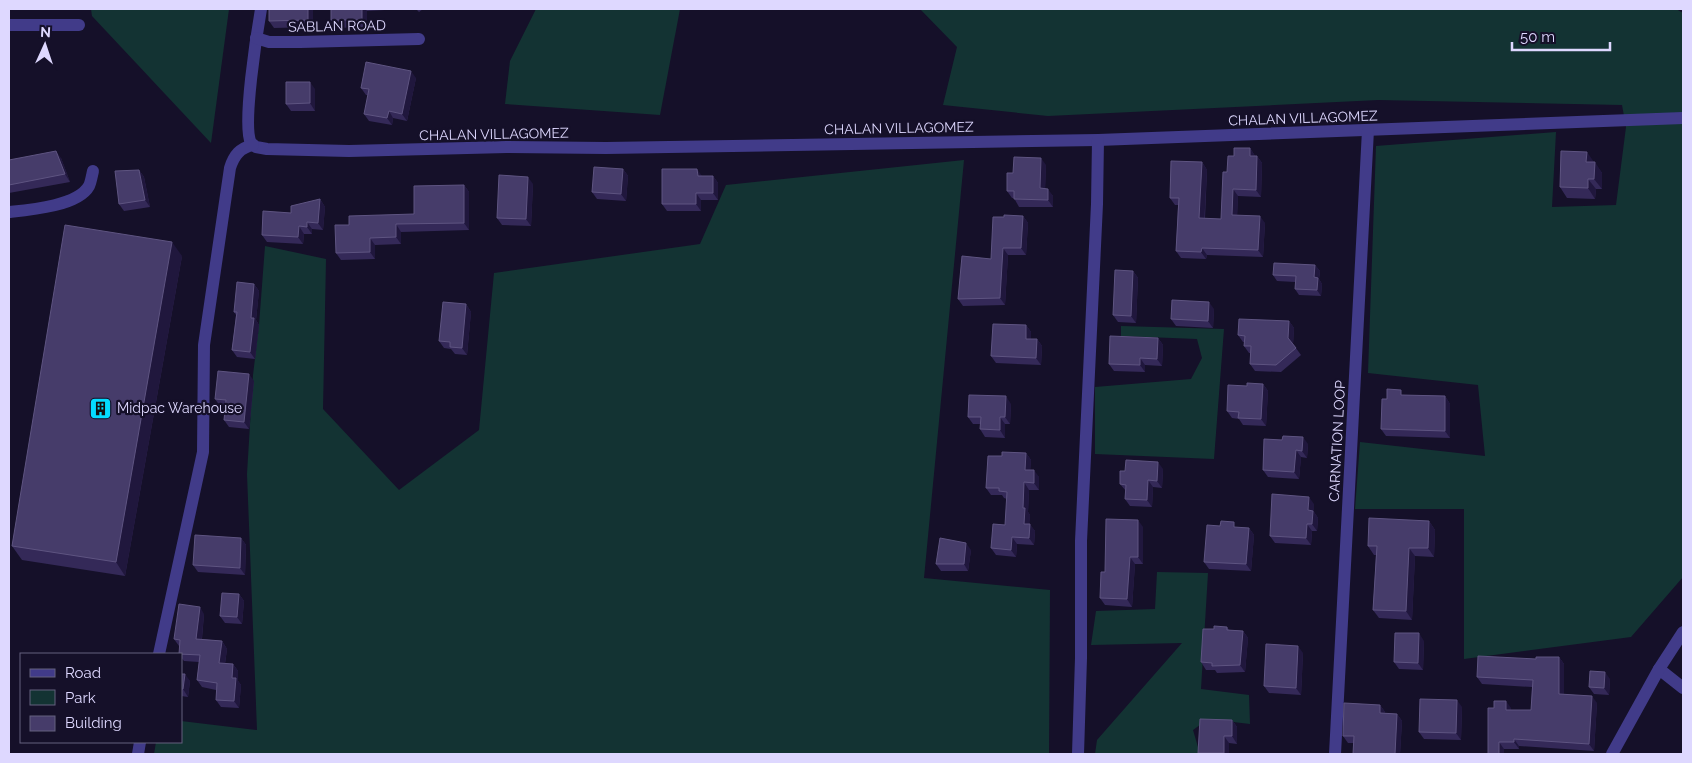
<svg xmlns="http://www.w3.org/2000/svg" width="1692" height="763" viewBox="0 0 1692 763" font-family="Raleway,sans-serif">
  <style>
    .green { fill: #133333 }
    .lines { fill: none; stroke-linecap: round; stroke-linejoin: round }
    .minor { stroke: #413b89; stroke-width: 12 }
    .wall { fill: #342958 }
    .shaded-wall { fill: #20173d }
    .building { fill: #463c6a; stroke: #5e5481 }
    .labels { text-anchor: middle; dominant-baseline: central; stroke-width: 4.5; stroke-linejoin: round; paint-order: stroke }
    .street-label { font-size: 14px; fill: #ded8ff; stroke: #151029 }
    .poi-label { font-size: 14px; fill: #ded8ff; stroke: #151029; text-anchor: start }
  </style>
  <rect width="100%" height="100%" fill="#151029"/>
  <!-- green -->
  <g class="green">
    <path d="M91 9H229L211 143 92 16Z"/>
    <path d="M536 9H680L660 115 505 104 510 61Z"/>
    <path d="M920 9H1676L1683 13V577L1631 637 1464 659V509H1355L1360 442 1485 456 1478 385 1368 373 1376 146 1556 132 1552 207 1616 205 1626 127 1622 105 1378 100 1048 116 943 105 957 47Z"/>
    <path d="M964 160 924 578 1050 590 1049 754H154L156 742H181V721L257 730 247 474 253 375 259 325 265 246 326 259 323 409 399 490 479 430 494 273 700 244 726 185Z"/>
    <path d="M1121 326 1224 329 1214 459 1095 454V387L1191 379 1202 358 1197 339 1121 336Z"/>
    <path d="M1157 572 1208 573 1201 689 1249 695 1250 724 1208 719 1193 730 1200 754H1095L1097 740 1182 643 1091 645 1096 611 1155 609Z"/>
  </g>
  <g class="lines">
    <!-- minor -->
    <g class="minor">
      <path d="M261 9C257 32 242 126 251 143L256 147 267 149 349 151 507 147 606 148 1098 140 1683 118"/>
      <path d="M9 25H79"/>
      <path d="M256 38 269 42H300L419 39"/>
      <path d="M9 212C29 210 78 206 89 186 91 182 92 175 93 171"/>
      <path d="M159 654 203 452 204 345 230 168C234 155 240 148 253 145"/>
      <path d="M1659 669 1683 688"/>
      <path d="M138 754 140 742"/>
      <path d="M1078 754 1081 658V541L1097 204 1098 140"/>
      <path d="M1335 754 1368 130"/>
      <path d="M1612 754 1659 669 1683 632"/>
    </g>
  </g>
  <!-- wall -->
  <g class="wall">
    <path d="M313 9V27L274 28 269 21Z"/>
    <path d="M331 9H385V10L367 11V27L336 28 331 20Z"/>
    <path d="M416 9H423L419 12Z"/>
    <path d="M416 78 407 121 393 118 392 125 369 121 364 114 368 95H366L361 88Z"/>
    <path d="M315 89V111H291L286 104Z"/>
    <path d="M1250 148 1255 156H1257L1262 163 1261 197 1238 196 1237 215 1265 223 1263 257 1207 255 1206 259 1181 258 1176 251 1178 205H1175L1170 198 1202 162 1207 170 1205 218 1221 219 1227 172 1234 156Z"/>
    <path d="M61 158 70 182 9 193V160Z"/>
    <path d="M1594 162 1602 173V189H1596L1595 199 1567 198 1560 187Z"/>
    <path d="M1046 165 1045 188 1053 196V207H1019L1014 198H1012L1007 191 1013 173Z"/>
    <path d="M623 169 628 176 626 201 597 199 592 192Z"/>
    <path d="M139 170 144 177 150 207 124 211 119 204Z"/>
    <path d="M702 176H713L718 183V200H701V211H667L662 204Z"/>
    <path d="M533 184 531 226 502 225 497 218Z"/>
    <path d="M464 185 469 192V230L401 232V244L375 245V259L341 260 336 253 349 225 414 214Z"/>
    <path d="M320 199 325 207 323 230 312 229V234H304L303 244 267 242 262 235 291 213Z"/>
    <path d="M1023 216 1028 223 1026 255H1008L1005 305 963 306 958 299 991 259 1004 217Z"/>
    <path d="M182 256 125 576 22 560 12 546Z"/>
    <path d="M1315 265 1320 271 1319 279 1322 284 1321 296 1299 295 1295 289V282L1277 281 1273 275Z"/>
    <path d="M1133 271 1138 278 1136 323 1118 322 1113 315Z"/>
    <path d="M254 284 259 291 256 320 259 325 255 359 237 357 232 350 236 315 234 312Z"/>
    <path d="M466 304 471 312 467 355 455 354 451 349 444 348 439 341Z"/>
    <path d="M1214 309 1213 328 1176 326 1171 319Z"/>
    <path d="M1289 321 1294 328 1293 344 1301 355 1281 372 1255 371 1250 364V353H1249L1244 346V342H1243L1238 335Z"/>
    <path d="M1026 325 1031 332V339H1037L1042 346 1041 365 996 363 991 356Z"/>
    <path d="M1158 338 1163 345 1162 366 1145 365V372L1114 371 1109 364Z"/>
    <path d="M254 381 249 429 229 427 224 420 225 406H220L215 399Z"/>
    <path d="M1263 384 1268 391 1266 426 1243 425 1239 419 1232 418 1227 411 1247 386Z"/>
    <path d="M1405 395 1445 396 1450 404V438L1386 436 1381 429 1387 399Z"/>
    <path d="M1011 404 1010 424H1005V438L985 437 980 429 981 424H973L968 417Z"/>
    <path d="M1264 439 1308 444 1307 458 1301 457 1299 479 1268 477 1263 470Z"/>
    <path d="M1026 453 1031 460 1030 470 1039 477V490H1029L1028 512 1030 515 1029 524 1035 531 1034 545 1017 544 1016 557 996 555 991 548 1005 525 1007 499 1004 498 1002 495H991L986 488 1002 456Z"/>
    <path d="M1163 469 1162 488 1153 487 1152 507 1130 506 1125 499 1126 491 1120 484 1125 471Z"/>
    <path d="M1314 504V512L1318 518 1317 531H1312L1311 545 1275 543 1270 536Z"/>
    <path d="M1429 521 1435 530 1434 557 1415 556 1412 620 1379 618 1373 610 1376 555H1374L1368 546Z"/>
    <path d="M1143 527V564H1135L1132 607 1105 605 1100 598 1105 572Z"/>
    <path d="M1238 527 1249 528 1254 535 1251 571 1209 569 1204 562Z"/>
    <path d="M241 538 246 545 245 575 198 572 193 565Z"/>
    <path d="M971 550 968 571H941L936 564Z"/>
    <path d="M239 594 244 601 242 624 225 623 220 616Z"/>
    <path d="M204 614 202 639 222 641 227 649 225 664H233L238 671V681L241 685 239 708 221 707 216 700V690L202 687 197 680 199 662 184 661 181 657 179 646 174 639Z"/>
    <path d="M1227 627 1229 630 1243 631 1248 638 1245 672 1217 673 1215 670H1206L1201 662 1214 629Z"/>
    <path d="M1424 641 1423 670 1399 669 1394 662Z"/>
    <path d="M1303 653 1301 695 1269 693 1264 686Z"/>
    <path d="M1559 657 1564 664V694L1597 703 1594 751 1519 746V749H1504V754H1488L1511 708V710H1531L1532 687 1482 684 1477 677 1536 659Z"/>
    <path d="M181 674 190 681 188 697 181 696Z"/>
    <path d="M1610 679 1609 695 1594 694 1589 687Z"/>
    <path d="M1380 705 1385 712V713L1397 714 1402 721 1400 754H1353L1354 743H1348L1343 736Z"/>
    <path d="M1462 707 1461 740 1424 739 1419 732Z"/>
    <path d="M1232 720 1237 727V744L1229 743V754H1200L1198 753Z"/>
  </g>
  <!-- shaded-wall -->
  <g class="shaded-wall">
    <path d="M308 9H313V27L308 20Z"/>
    <path d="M362 9H365L367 11V27L362 20Z"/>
    <path d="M411 71 416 78 407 121 402 114Z"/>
    <path d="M310 82 315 89V111L310 103Z"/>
    <path d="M389 111 393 118 392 125 387 118Z"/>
    <path d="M1250 148 1255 156 1254 163 1250 156Z"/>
    <path d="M56 151 61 158 70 182 65 174Z"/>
    <path d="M1587 152 1594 162H1586Z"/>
    <path d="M1257 156 1262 163 1261 197 1256 190Z"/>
    <path d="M1041 158 1046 165 1045 195 1040 188Z"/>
    <path d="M1202 162 1207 170 1204 225 1199 218Z"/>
    <path d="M1595 162 1602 173V189L1594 179Z"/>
    <path d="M623 169 628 176 626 201 621 194Z"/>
    <path d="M697 169 702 176H698Z"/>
    <path d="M139 170 144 177 150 207 145 200Z"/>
    <path d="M713 176 718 183V200L713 193Z"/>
    <path d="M528 177 533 184 531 226 526 219Z"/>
    <path d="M1588 179 1596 189 1595 199 1588 188Z"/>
    <path d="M464 185 469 192V230L464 223Z"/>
    <path d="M1048 189 1053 196V207L1048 200Z"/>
    <path d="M1233 189 1238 196 1237 222 1232 215Z"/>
    <path d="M696 193 701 200V211L696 204Z"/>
    <path d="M320 199 325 207 323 230 318 223Z"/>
    <path d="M1023 216 1028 223 1026 255 1021 248Z"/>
    <path d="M1260 216 1265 223 1263 257 1258 250Z"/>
    <path d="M307 222 312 229V234L307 227Z"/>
    <path d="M396 224 401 232V244L396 237Z"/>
    <path d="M299 226 304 234 303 244 298 237Z"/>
    <path d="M370 238 375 245V259L370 252Z"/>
    <path d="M172 242 182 256 125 576 116 562Z"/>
    <path d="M1003 248 1008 255 1005 305 1000 298Z"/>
    <path d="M1202 248 1207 255 1206 259 1201 252Z"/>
    <path d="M1315 265 1320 271 1319 279 1322 284 1321 296 1317 290 1314 277Z"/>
    <path d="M1133 271 1138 278 1136 323 1131 316Z"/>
    <path d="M254 284 259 291 256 320 259 325 255 359 250 352 251 318Z"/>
    <path d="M1209 302 1214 309 1213 328 1208 321Z"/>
    <path d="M466 304 471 312 467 355 462 348Z"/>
    <path d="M1289 321 1294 328 1293 345 1288 338Z"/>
    <path d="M1026 325 1031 332V346L1026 339Z"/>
    <path d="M1158 338 1163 345 1162 366 1157 359Z"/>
    <path d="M1037 339 1042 346 1041 365 1036 358Z"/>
    <path d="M1140 358 1145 365V372L1140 365Z"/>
    <path d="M249 374 254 381 249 429 244 422Z"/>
    <path d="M1263 384 1268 391 1266 426 1261 419Z"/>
    <path d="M1006 396 1011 404 1010 424 1005 417Z"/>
    <path d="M1445 396 1450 404V438L1445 431Z"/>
    <path d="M1000 417 1005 424V438L1000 430Z"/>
    <path d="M1303 437 1308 444 1307 458 1302 451Z"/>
    <path d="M1296 450 1301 457 1299 479 1294 472Z"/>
    <path d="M1026 453 1031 460 1030 477 1025 470Z"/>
    <path d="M1158 462 1163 469 1162 488 1157 481Z"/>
    <path d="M1034 470 1039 477V490L1034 483Z"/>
    <path d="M1148 480 1153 487 1152 507 1147 500Z"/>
    <path d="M1024 482 1029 490 1028 512 1030 515 1029 531 1024 524 1023 508Z"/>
    <path d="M1309 497 1314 504V512L1318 518 1317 531 1312 524 1308 510Z"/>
    <path d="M1138 520 1143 527V564L1138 557Z"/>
    <path d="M1429 521 1435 530 1434 557 1428 548Z"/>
    <path d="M1030 524 1035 531 1034 545 1029 538Z"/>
    <path d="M1307 524 1312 531 1311 545 1306 538Z"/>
    <path d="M1249 528 1254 535 1251 571 1246 564Z"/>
    <path d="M1012 537 1017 544 1016 557 1011 550Z"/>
    <path d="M241 538 246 545 245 575 240 568Z"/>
    <path d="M966 543 971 550 968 571 964 564Z"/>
    <path d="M1409 548 1415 556 1412 620 1406 611Z"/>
    <path d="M1130 557 1135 564 1132 607 1127 599Z"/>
    <path d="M239 594 244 601 242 624 237 617Z"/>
    <path d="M200 607 204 614 201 646 196 639Z"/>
    <path d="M1243 631 1248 638 1245 672 1240 665Z"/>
    <path d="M1419 633 1424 641 1423 670 1418 663Z"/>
    <path d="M222 641 227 649 224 670 219 663Z"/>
    <path d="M1298 646 1303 653 1301 695 1296 688Z"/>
    <path d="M1559 657 1564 664V701L1559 694Z"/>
    <path d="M233 664 238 671V681L241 685 239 708 234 701 232 678Z"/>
    <path d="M1605 672 1610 679 1609 695 1604 688Z"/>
    <path d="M185 674 190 681 188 697 183 689Z"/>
    <path d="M1592 696 1597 703 1594 751 1589 744Z"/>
    <path d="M1457 700 1462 707 1461 740 1456 733Z"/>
    <path d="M1506 701 1511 708V718L1506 710Z"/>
    <path d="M1380 705 1385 712V720L1380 713Z"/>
    <path d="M1397 714 1402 721 1400 754H1395Z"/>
    <path d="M1232 720 1237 727V744L1232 736Z"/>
    <path d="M1224 736 1229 743V754H1224Z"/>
    <path d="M1514 739 1519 746V749L1514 742Z"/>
    <path d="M1499 742 1504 749V754H1499Z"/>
  </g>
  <!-- building -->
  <g class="building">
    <path d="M269 9H308V20L269 21Z"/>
    <rect x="331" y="9" width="31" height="11"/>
    <path d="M366 62 411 71 402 114 389 111 387 118 364 114 369 89 361 88Z"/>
    <path d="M286 82H310V103L286 104Z"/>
    <path d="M1234 148H1250V156H1257L1256 190 1233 189 1232 215 1260 216 1258 250 1202 248 1201 252 1176 251 1179 198H1170L1171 161 1202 162 1199 218 1221 219 1223 172H1227L1228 156H1234Z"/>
    <path d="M56 151 65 174 9 185V160Z"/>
    <path d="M1561 151 1587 152 1586 162H1595L1594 179H1588V188L1560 187Z"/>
    <path d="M1014 157 1041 158 1040 188 1048 189V200L1014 199V191H1007V173H1013Z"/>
    <path d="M594 167 623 169 621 194 592 192Z"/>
    <path d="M662 169H697L698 176H713V193H696V204H662Z"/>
    <path d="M139 170 145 200 119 204 115 171Z"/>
    <path d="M499 175 528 177 526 219 497 218Z"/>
    <path d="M464 185V223L396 224V237L370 238V252L336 253 335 225H349V216L414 214V186Z"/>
    <path d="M320 199 318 223 307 222V227L299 226 298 237 262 235 263 211 291 213V206Z"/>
    <path d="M1004 215 1023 216 1021 248H1003L1000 298 958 299 962 256 991 259 993 217H1004Z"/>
    <path d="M65 225 172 242 116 562 12 546Z"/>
    <path d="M1274 263 1315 265 1314 277 1318 278 1317 290 1295 289 1296 276 1273 275Z"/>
    <path d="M1115 270 1133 271 1131 316 1113 315Z"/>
    <path d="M237 282 254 284 251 318H254L250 352 232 350 237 312H234Z"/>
    <path d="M1172 300 1209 302 1208 321 1171 319Z"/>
    <path d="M443 302 466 304 462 348 450 347V342L439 341Z"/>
    <path d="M1239 319 1289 321 1288 338 1296 348 1276 365 1250 364 1251 346H1244L1245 336 1238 335Z"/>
    <path d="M993 324 1026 325V339H1037L1036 358 991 356Z"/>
    <path d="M1110 336 1158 338 1157 359 1140 358V365L1109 364Z"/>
    <path d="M218 371 249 374 244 422 224 420 226 400 215 399Z"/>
    <path d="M1247 383 1263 384 1261 419 1238 418 1239 412 1227 411 1228 385 1247 386Z"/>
    <path d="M1387 389 1401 390V395L1445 396V431L1381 429 1382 399H1387Z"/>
    <path d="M969 395 1006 396 1005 417H1000V430L980 429 981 417H968Z"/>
    <path d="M1283 436 1303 437 1302 451 1296 450 1294 472 1263 470 1264 439 1282 440Z"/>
    <path d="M1002 452 1026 453 1025 470H1034V483L1024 482 1023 508H1025L1024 524H1030L1029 538 1012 537 1011 550 991 548 993 524 1005 525 1007 492 999 491V488H986L988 456H1002Z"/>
    <path d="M1126 460 1158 462 1157 481 1148 480 1147 500 1125 499 1126 485 1120 484V471H1125Z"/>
    <path d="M1272 494 1309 497 1308 510 1313 511 1312 524H1307L1306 538 1270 536Z"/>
    <path d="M1369 518 1429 521 1428 548H1409L1406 611 1373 610 1377 546H1368Z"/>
    <path d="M1106 519 1138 520V557H1130L1127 599 1100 598 1101 572H1105Z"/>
    <path d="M1221 521 1234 522V527L1249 528 1246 564 1204 562 1207 525 1220 526Z"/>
    <path d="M195 535 241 538 240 568 193 565Z"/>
    <path d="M940 538 966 543 964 564H936Z"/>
    <path d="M222 593 239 594 237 617 220 616Z"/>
    <path d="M179 604 200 607 196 639 222 641 219 663 233 664 232 678H236L234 701 216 700 217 683 197 680 200 655 179 654 180 640 174 639Z"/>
    <path d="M1214 626 1227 627V630L1243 631 1240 665 1212 666V663L1201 662 1203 629H1214Z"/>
    <path d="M1395 633H1419L1418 663 1394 662Z"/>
    <path d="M1266 644 1298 646 1296 688 1264 686Z"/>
    <path d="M1478 656 1536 659V657H1559V694L1592 696 1589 744 1514 739V742H1499V754H1488V708H1494V701H1506V710H1531L1533 680 1477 677Z"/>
    <path d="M1590 671 1605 672 1604 688 1589 687Z"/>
    <path d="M181 674H185L183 689H181Z"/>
    <path d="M1420 699 1457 700 1456 733 1419 732Z"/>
    <path d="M1344 703 1380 705V713L1397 714 1395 754H1353L1354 736H1343Z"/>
    <path d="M1200 719 1232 720V736H1224V753H1198Z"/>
  </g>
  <!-- icons -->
  <defs>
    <symbol id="building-square" viewBox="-11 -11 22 22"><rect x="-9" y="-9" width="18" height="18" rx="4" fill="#04dbff" stroke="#151029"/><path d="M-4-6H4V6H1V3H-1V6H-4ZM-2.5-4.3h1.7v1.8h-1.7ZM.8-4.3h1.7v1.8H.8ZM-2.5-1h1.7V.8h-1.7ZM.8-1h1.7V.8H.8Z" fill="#111"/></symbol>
  </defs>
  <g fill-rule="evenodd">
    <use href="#building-square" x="88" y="396" width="25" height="25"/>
  </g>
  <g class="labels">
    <!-- street labels -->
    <g class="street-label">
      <text transform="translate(337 26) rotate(-1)">SABLAN ROAD</text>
      <text transform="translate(1303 118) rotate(-2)">CHALAN VILLAGOMEZ</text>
      <text transform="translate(899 128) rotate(-1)">CHALAN VILLAGOMEZ</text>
      <text transform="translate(494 134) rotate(-1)">CHALAN VILLAGOMEZ</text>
      <text transform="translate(1337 441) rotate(-87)">CARNATION LOOP</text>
    </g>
    <!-- poi labels -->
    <g class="poi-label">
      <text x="117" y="408">Midpac Warehouse</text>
    </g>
  </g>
  <!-- border -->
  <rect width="1692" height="763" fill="none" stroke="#ded8ff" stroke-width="20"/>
  <!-- legend -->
  <rect x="20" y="653" width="162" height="90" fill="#151029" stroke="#65607f"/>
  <rect x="30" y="669" width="25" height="8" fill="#413b89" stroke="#65607f"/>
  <text x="65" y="678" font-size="15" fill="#ded8ff">Road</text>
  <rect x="30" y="690" width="25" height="15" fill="#133333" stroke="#65607f"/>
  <text x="65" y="703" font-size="15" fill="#ded8ff">Park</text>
  <rect x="30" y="716" width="25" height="15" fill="#463c6a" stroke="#65607f"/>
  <text x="65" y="728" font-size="15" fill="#ded8ff">Building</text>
  <!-- north arrow -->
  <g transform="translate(45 45) rotate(3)" stroke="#151029" stroke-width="4" paint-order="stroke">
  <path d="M0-4L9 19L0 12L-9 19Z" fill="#ded8ff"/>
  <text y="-8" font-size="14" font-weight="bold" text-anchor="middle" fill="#ded8ff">N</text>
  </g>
  <!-- scale -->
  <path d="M1512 42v8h98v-8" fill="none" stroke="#ded8ff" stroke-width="2.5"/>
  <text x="1520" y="42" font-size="15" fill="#ded8ff" stroke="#151029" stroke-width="4" paint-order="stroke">50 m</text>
</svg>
